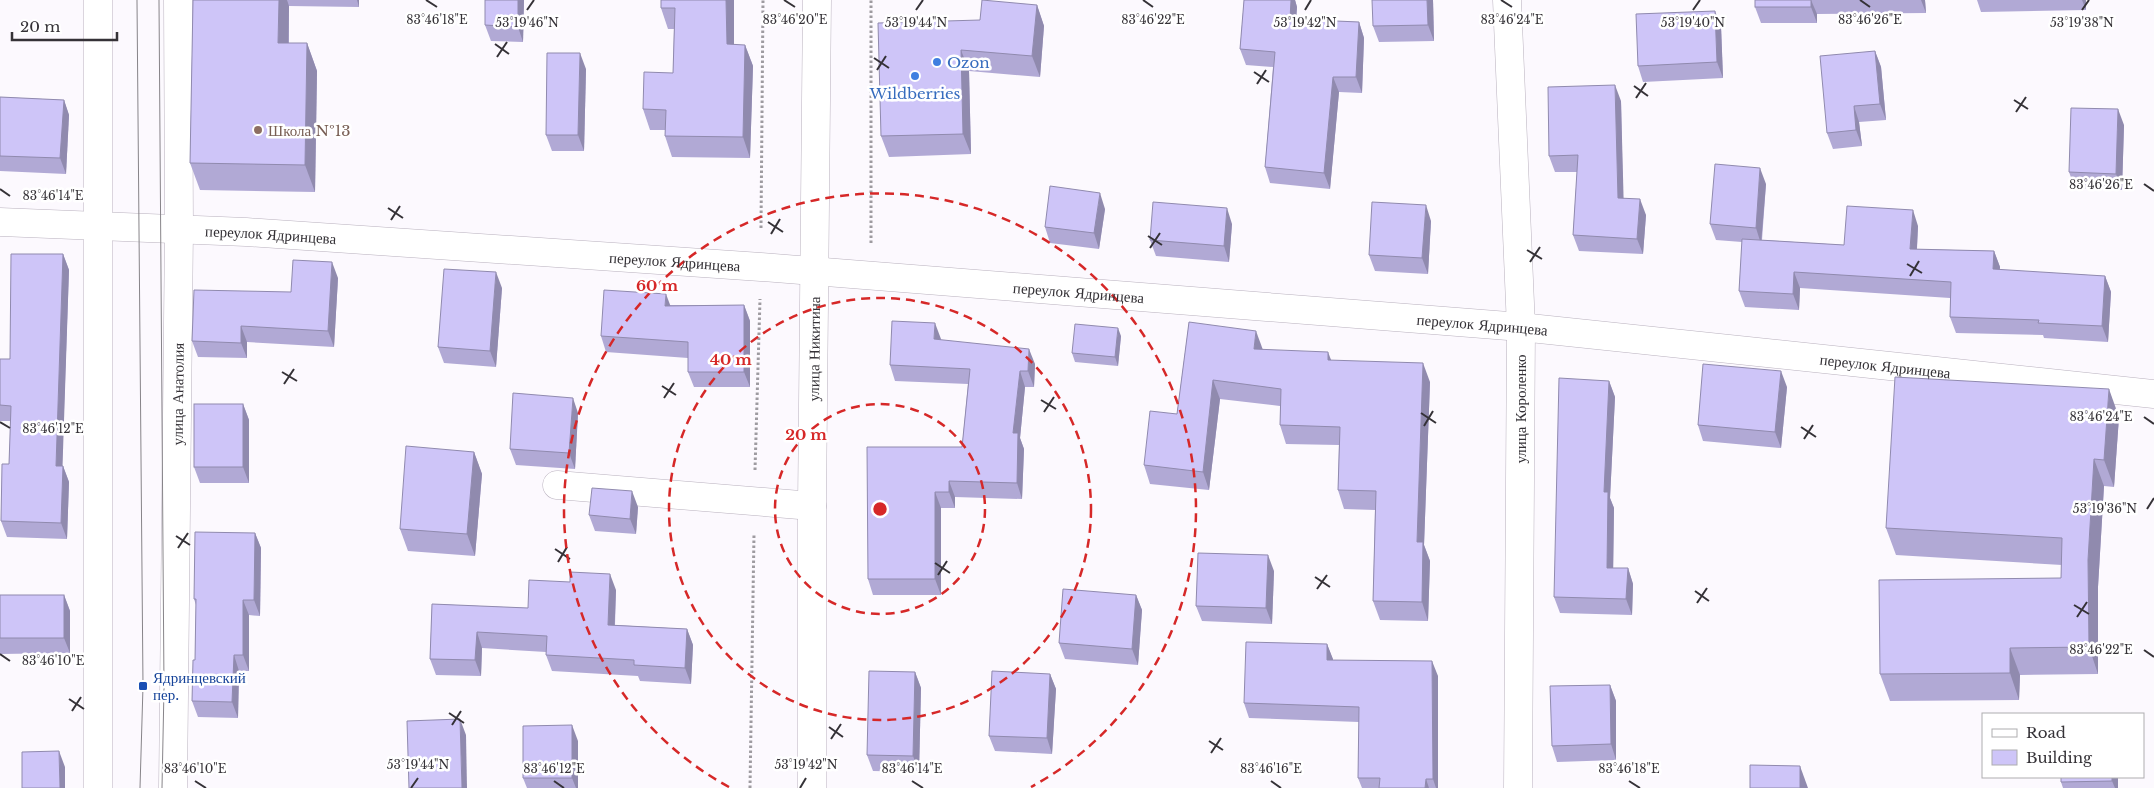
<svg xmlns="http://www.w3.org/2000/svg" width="2154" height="788" viewBox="0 0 2154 788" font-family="'Libre Baskerville',serif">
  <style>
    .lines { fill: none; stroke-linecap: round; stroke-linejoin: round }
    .minor-casing { stroke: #b9b1be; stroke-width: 29 }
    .path { stroke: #9e9ba0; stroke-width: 3; stroke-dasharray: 2.5 2.5; stroke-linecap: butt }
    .minor { stroke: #fff; stroke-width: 28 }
    .tram { stroke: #878489; stroke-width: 1 }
    .wall { fill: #b1a9d5 }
    .shaded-wall { fill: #908aae }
    .building { fill: #cec5f8; stroke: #908aae }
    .ticks { fill: none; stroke: #353237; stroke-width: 2 }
    .ring { fill: none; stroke: #d62828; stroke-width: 2.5; stroke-dasharray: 9 6 }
    .shop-dot { fill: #3f7fe0; stroke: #fff; stroke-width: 2 }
    .education-dot { fill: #8d6e63; stroke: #fff; stroke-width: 2 }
    .transit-dot { fill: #1a4fb4; stroke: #fff; stroke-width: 2 }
    .labels { text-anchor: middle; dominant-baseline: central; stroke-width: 5; stroke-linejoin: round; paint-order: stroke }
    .shop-label { font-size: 15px; fill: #366cbe; stroke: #fff; text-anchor: start }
    .education-label { font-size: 15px; fill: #785e54; stroke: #fff; text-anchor: start }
    .street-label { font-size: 15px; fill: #353237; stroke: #fff }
    .transit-label { font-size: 15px; fill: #164399; stroke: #fff; text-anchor: start }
    .ticks-label { font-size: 12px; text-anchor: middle; fill: #353237; stroke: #fff; stroke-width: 5; stroke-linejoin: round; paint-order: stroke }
    .centre { fill: #d62828; stroke: #fff; stroke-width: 2.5 }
    .ring-label { font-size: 15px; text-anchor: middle; font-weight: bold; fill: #d62828; stroke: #fff; stroke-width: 5; stroke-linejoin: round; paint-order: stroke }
  </style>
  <rect width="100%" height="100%" fill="#fcf9fe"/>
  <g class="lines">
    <defs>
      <g id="minor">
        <path d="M1507 0 1521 327 1518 788"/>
        <path id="s1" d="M0 222 246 232 761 267 1521 327 2154 394"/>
        <path d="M557 485 812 506"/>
        <path d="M98 788V0"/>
        <path id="s2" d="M173 788 179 229 178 0"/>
        <path id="s3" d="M812 788V506L817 0"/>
      </g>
    </defs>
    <!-- minor casing -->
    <use href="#minor" class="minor-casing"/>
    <!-- path -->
    <g class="path">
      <path d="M761 228 763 0"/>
      <path d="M871 243V0"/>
      <path d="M755 470 760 299"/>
      <path d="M750 788 754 534"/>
    </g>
    <!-- minor -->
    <use href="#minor" class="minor"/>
    <!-- tram -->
    <g class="tram">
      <path d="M137 0 143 686 140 788"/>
      <path d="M159 0 164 688 162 788"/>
    </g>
  </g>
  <!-- wall -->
  <g class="wall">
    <path d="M193 0H359V7L289 6V43H307L317 71 315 192 200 190 190 163Z"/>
    <path d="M485 0H524L523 42 491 41 485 25Z"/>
    <path d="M661 0H734V45H745L753 66 750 158 672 157 665 136V130H650L643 109 673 73 674 29H668L661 8Z"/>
    <path d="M1244 0H1295L1297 7 1296 20 1359 22 1364 38 1362 93 1339 92 1330 189 1270 183 1265 167 1273 67 1246 65 1240 49Z"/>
    <path d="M1433 0 1434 41 1379 42 1373 26Z"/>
    <path d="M1755 0H1925L1926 13 1817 14V23H1761L1755 7Z"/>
    <path d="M1977 0H2086V10L1981 12Z"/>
    <path d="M1037 5 1044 26 1040 77 969 71 971 154 889 157 881 136 980 20Z"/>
    <path d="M1721 26 1723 78 1643 82 1638 66Z"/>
    <path d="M1875 51 1881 67 1886 120 1859 122 1862 146 1833 149 1827 133Z"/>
    <path d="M586 69 584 151H552L546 135Z"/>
    <path d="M0 97 64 100 69 115 66 174 0 171Z"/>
    <path d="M1621 101 1623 198 1646 215 1643 254 1579 251 1573 235 1577 172H1555L1549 156Z"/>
    <path d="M2124 125 2122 190 2075 188 2069 172Z"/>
    <path d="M1766 184 1762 240 1844 245 1918 226 1917 249 1994 251 2000 267 1999 270 2105 276 2111 292 2108 342 2044 338 2043 335 1956 333 1950 317V298L1800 288 1799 310 1745 307 1739 291 1742 242 1716 240 1710 224Z"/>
    <path d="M1105 209 1099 249 1050 243 1045 227Z"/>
    <path d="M1431 221 1428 274 1375 271 1369 255Z"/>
    <path d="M1232 224 1229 262 1156 256 1150 240Z"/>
    <path d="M63 254 69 270 62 466H63L69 482 67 539 7 537 1 521 9 464 11 421H0V359H10Z"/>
    <path d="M338 278 334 347 247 342V358L198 357 192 341 291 292Z"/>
    <path d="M502 288 496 367 444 363 438 347Z"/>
    <path d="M670 305H744L750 321V387H694L688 372V358L606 352 601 336Z"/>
    <path d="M1189 322 1262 349 1331 361 1430 382 1424 545 1430 561 1428 621 1380 620 1373 601 1375 510 1344 509 1338 490 1339 445 1286 444 1280 425V406L1220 399 1209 490 1150 484 1144 465 1177 414Z"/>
    <path d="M1121 336 1118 366 1075 362 1072 353Z"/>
    <path d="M941 339V340L1035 364 1034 387H1025L1020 438 1024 449 1022 499 955 497V508H941V595H873L868 579 962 447 968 384 895 381 890 365Z"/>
    <path d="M1609 381 1615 397 1610 498 1614 508 1613 568H1628L1633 584 1632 615 1560 613 1554 597Z"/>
    <path d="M1787 387 1781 448 1703 441 1698 425Z"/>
    <path d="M243 404 249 420V483H200L194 467Z"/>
    <path d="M578 413 575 469 516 465 510 449Z"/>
    <path d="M2119 417 2114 487 2104 486 2098 587V674L2020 675 2019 700 1890 701 1880 674 2061 578 2062 565 1896 555 1886 528Z"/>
    <path d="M474 452 482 474 475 556 408 551 400 529Z"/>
    <path d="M638 507 636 534 595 531 589 515Z"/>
    <path d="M255 533 261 548 260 616 249 615V671H239L238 718 198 717 192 701 195 660 196 605 194 599Z"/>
    <path d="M1274 571 1272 624 1202 621 1196 606Z"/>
    <path d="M616 590 615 625 687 629 693 645 691 684 640 681 638 676 552 671 546 655V652L482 648 481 676 436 675 430 659 432 604 528 608Z"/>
    <path d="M0 595H64L70 611V653L0 654Z"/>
    <path d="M1136 595 1142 610 1138 665 1065 659 1059 643Z"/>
    <path d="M1327 644 1333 660 1438 676V788H1362L1358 778 1359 722 1249 718 1244 703Z"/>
    <path d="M915 672 921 688 919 772 873 771 867 755Z"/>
    <path d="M1050 674 1056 689 1052 754 995 751 989 736Z"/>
    <path d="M1610 685 1616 701V760L1557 762 1552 746Z"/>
    <path d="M578 741V788H527L523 778Z"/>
    <path d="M2118 777V788H2063L2061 782Z"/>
  </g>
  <!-- shaded-wall -->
  <g class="shaded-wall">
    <path d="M279 0H287L289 6 288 70 278 43Z"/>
    <path d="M357 0H359V7Z"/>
    <path d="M518 0H524L523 42 518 27Z"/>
    <path d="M726 0H734V65L727 44Z"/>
    <path d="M1291 0H1295L1297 7 1295 35 1290 19Z"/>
    <path d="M1427 0H1433L1434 41 1428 25Z"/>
    <path d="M1811 0 1817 14V23L1811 7Z"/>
    <path d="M1921 0H1925L1926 13Z"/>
    <path d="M2082 0H2086V10Z"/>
    <path d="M1037 5 1044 26 1040 77 1032 56Z"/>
    <path d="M1715 11 1721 26 1723 78 1717 62Z"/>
    <path d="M1359 22 1364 38 1362 93 1356 77Z"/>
    <path d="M307 43 317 71 315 192 305 165Z"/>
    <path d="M745 45 753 66 750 158 743 137Z"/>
    <path d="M961 50 969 71 971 154 963 134Z"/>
    <path d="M1875 51 1881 67 1886 120 1880 104Z"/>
    <path d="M580 53 586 69 584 151 578 135Z"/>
    <path d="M1333 77 1339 92 1330 189 1324 173Z"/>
    <path d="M1615 85 1621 101 1624 214 1618 198Z"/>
    <path d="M64 100 69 115 66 174 60 158Z"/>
    <path d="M1854 106 1859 122 1862 146 1856 130Z"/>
    <path d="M2118 109 2124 125 2122 190 2116 174Z"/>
    <path d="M1760 168 1766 184 1761 244 1756 228Z"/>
    <path d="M1100 193 1105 209 1099 249 1094 233Z"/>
    <path d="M1640 199 1646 215 1643 254 1637 239Z"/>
    <path d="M1426 205 1431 221 1428 274 1422 258Z"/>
    <path d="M1227 208 1232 224 1229 262 1224 246Z"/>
    <path d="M1913 210 1918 226 1916 265 1910 249Z"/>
    <path d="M1994 251 2000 267 1999 285 1993 269Z"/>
    <path d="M63 254 69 270 62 481 56 466Z"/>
    <path d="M332 262 338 278 334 347 328 331Z"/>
    <path d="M496 272 502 288 496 367 490 351Z"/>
    <path d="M1794 272 1800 288 1799 310 1793 294Z"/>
    <path d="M2105 276 2111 292 2108 342 2102 326Z"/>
    <path d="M666 294 672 310 665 306Z"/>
    <path d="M744 305 750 321V387L744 372Z"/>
    <path d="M935 323 941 339 940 355 934 339Z"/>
    <path d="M241 326 247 342V358L241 343Z"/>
    <path d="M1118 328 1121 336 1118 366 1115 357Z"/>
    <path d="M1256 331 1263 350 1254 349Z"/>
    <path d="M1029 349 1035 364 1034 387 1028 371Z"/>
    <path d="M1328 352 1335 370 1328 360Z"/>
    <path d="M1423 363 1430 382 1424 545 1430 561 1428 621 1422 602 1417 542Z"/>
    <path d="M1020 371 1025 387 1020 438 1024 449 1022 499 1017 483 1013 433Z"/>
    <path d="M1781 371 1787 387 1781 448 1775 432Z"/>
    <path d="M1213 380 1220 399 1209 490 1203 472Z"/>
    <path d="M1609 381 1615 397 1610 498 1614 508 1613 583 1607 568 1604 492Z"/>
    <path d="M2109 389 2119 417 2114 487 2104 460Z"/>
    <path d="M573 398 578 413 575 469 569 453Z"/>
    <path d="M243 404 249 420V483L243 467Z"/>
    <path d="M474 452 482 474 475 556 467 534Z"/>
    <path d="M2094 459 2104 486 2098 587V674L2089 647 2088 560Z"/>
    <path d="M63 466 69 482 67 539 61 523Z"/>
    <path d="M949 481 955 497V508L949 492Z"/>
    <path d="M632 491 638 507 636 534 630 519Z"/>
    <path d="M935 492 941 508V595L935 579Z"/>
    <path d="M255 533 261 548 260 616 254 600Z"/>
    <path d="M1268 555 1274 571 1272 624 1266 608Z"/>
    <path d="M1628 568 1633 584 1632 615 1626 599Z"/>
    <path d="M610 574 616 590 614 641 608 625Z"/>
    <path d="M64 595 70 611V653L64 638Z"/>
    <path d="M1136 595 1142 610 1138 665 1132 649Z"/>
    <path d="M243 600 249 615V671L243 655Z"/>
    <path d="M687 629 693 645 691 684 685 668Z"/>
    <path d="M477 632 482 648 481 676 475 660Z"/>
    <path d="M1327 644 1333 659 1332 675 1327 660Z"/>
    <path d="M2010 648 2020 675 2019 700 2010 673Z"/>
    <path d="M234 655 239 671 238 718 232 702Z"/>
    <path d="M1432 661 1438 676V788H1436L1433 779Z"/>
    <path d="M915 672 921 688 919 772 913 756Z"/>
    <path d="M1050 674 1056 689 1052 754 1047 738Z"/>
    <path d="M1610 685 1616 701V760L1611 744Z"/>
    <path d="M460 719 466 735 467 788H462Z"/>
    <path d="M572 725 578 741V788H576L572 778Z"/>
    <path d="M59 751 65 767V788H60Z"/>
    <path d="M1800 766 1808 788H1800Z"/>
    <path d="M2112 777H2118V788H2115L2112 781Z"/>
    <path d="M1426 779 1429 788H1425Z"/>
  </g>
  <!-- building -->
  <g class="building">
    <path d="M193 0H279L278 43H307L305 165 190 163Z"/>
    <path d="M485 0H518V27L485 25Z"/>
    <path d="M661 0H726L727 44 745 45 743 137 665 136 666 110 643 109 644 72 673 73 675 8H661Z"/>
    <path d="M982 0 1037 5 1032 56 961 50 963 134 881 136 878 23 980 20Z"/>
    <path d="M1244 0H1291L1290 19 1359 22 1356 77H1333L1324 173 1265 167 1275 52 1240 49Z"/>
    <path d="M1372 0H1427L1428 25 1373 26Z"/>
    <rect x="1755" y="0" width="56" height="7"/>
    <path d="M1715 11 1717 62 1638 66 1636 14Z"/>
    <path d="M1875 51 1880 104 1854 106 1856 130 1827 133 1820 56Z"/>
    <path d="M547 53H580L578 135H546Z"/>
    <path d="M1615 85 1618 198 1640 199 1637 239 1573 235 1578 155 1549 156 1548 87Z"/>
    <path d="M0 97 64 100 60 158 0 156Z"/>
    <path d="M2071 108 2118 109 2116 174 2069 172Z"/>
    <path d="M1715 164 1760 168 1756 228 1710 224Z"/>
    <path d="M1050 186 1100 193 1094 233 1045 227Z"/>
    <path d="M1153 202 1227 208 1224 246 1150 240Z"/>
    <path d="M1372 202 1426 205 1422 258 1369 255Z"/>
    <path d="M1847 206 1913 210 1910 249 1994 251 1993 269 2105 276 2102 326 2038 323 2039 320 1950 317 1951 282 1794 272 1793 294 1739 291 1742 239 1844 245Z"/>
    <path d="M11 254H63L56 466H63L61 523 1 521 2 464H9L11 406 0 405V359H10Z"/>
    <path d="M293 260 332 262 328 331 241 326V343L192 341 194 290 291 292Z"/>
    <path d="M444 269 496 272 490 351 438 347Z"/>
    <path d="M604 290 666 294 665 306 744 305V372H688V342L601 336Z"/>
    <path d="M892 321 935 323 934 339 1029 349 1028 371H1020L1013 433H1018L1017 483 949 481V492H935V579H868L867 447H962L970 369 890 365Z"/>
    <path d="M1189 322 1256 331 1254 349 1328 352V360L1423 363 1417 542H1423L1422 602 1373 601 1376 491 1338 490 1340 427 1280 425 1281 389 1213 380 1203 472 1144 465 1150 411 1177 414Z"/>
    <path d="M1075 324 1118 328 1115 357 1072 353Z"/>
    <path d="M1703 364 1781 371 1775 432 1698 425Z"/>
    <path d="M1895 377 2109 389 2104 460 2094 459 2088 560 2089 647 2010 648V673L1880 674 1879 580 2061 578 2062 538 1886 528Z"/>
    <path d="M1559 378 1609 381 1604 492H1608L1607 568H1628L1626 599 1554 597Z"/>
    <path d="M513 393 573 398 569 453 510 449Z"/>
    <rect x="194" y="404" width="49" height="63"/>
    <path d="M406 446 474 452 467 534 400 529Z"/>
    <path d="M592 488 632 491 630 519 589 515Z"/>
    <path d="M195 532 255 533 254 600H243V655H234L232 702 192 701 193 660H195L196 599H194Z"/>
    <path d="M1198 553 1268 555 1266 608 1196 606Z"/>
    <path d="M570 572 610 574 608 625 687 629 685 668 634 665V660L546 655 547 636 477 632 475 660 430 659 432 604 528 608 529 580 570 582Z"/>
    <path d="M1063 589 1136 595 1132 649 1059 643Z"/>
    <rect x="0" y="595" width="64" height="43"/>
    <path d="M1246 642 1327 644V660L1432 661 1433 779H1426L1425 788H1379L1380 778H1358L1359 707 1244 703Z"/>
    <path d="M869 671 915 672 913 756 867 755Z"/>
    <path d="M992 671 1050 674 1047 738 989 736Z"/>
    <path d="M1610 685 1611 744 1552 746 1550 686Z"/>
    <path d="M460 719 462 788H409L407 721Z"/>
    <path d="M572 725V778H523V726Z"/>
    <path d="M59 751 60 788H22V752Z"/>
    <path d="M1750 765 1800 766V788H1750Z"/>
    <path d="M2061 777H2112V781L2061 782Z"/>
  </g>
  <!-- ticks -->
  <path class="ticks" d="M426 0 437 7M784 0 795 7M1143 0 1153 7M1501 0 1512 7M1860 0 1870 7M527 10 534 0M916 10 923 0M1305 10 1311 0M1693 10 1700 0M2082 10 2089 0M495 44 509 54M497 57 507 42M874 58 889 68M877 70 886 56M1254 72 1269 82M1257 84 1266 70M1634 86 1648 96M1636 98 1646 83M2014 100 2028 109M2016 112 2026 97M2144 184 2154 191M0 189 10 196M388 208 403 218M391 220 400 206M768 222 783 232M771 234 780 219M1148 236 1162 245M1150 248 1160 233M1527 250 1542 259M1530 262 1540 247M1907 264 1922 273M1910 276 1919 261M282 372 297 381M284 384 294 369M662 386 676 395M664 398 674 383M1041 400 1056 409M1044 412 1054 397M1421 413 1436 423M2144 417 2154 424M0 422 10 428M1424 426 1433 411M1801 427 1816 437M1804 439 1813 425M2147 509 2154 498M176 536 190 545M178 548 188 533M555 549 570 559M558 562 567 547M935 563 950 573M938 575 947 561M1315 577 1330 587M1317 589 1327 575M1695 591 1709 601M1697 603 1707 588M2074 605 2089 614M2077 617 2087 602M2144 650 2154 657M0 654 10 661M69 699 84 709M72 711 81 697M449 713 464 723M452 725 461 711M829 727 843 737M831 739 841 724M1209 741 1223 750M1211 753 1221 738M195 781 206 788M554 781 564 788M912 781 923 788M1271 781 1281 788M1629 781 1640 788M411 788 418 778M800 788 806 778"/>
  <!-- distance rings -->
  <g class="ring">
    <circle cx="880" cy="509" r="105"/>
    <circle cx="880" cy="509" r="211"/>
    <path d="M729 787A316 316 0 1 1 1031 787"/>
  </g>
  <!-- markers -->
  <g class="shop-dot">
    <circle cx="937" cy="62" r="5"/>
    <circle cx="915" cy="76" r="5"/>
  </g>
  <circle class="education-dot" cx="258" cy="130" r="5"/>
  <rect class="transit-dot" x="138" y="681" width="10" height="10" rx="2.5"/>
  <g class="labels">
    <!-- shop labels -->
    <g class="shop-label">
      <text x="947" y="62">Ozon</text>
      <text x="915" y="93" text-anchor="middle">Wildberries</text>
    </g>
    <!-- education labels -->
    <g class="education-label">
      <text x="268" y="130">Школа №13</text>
    </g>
    <!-- street labels -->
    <g class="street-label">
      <text stroke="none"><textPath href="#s1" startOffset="271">переулок Ядринцева</textPath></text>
      <text stroke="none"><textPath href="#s1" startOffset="676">переулок Ядринцева</textPath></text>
      <text stroke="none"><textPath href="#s1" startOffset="1081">переулок Ядринцева</textPath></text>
      <text stroke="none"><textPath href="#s1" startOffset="1486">переулок Ядринцева</textPath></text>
      <text stroke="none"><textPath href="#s3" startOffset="439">улица Никитина</textPath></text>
      <text stroke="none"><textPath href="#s1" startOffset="1891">переулок Ядринцева</textPath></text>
      <text stroke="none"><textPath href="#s2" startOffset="394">улица Анатолия</textPath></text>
      <text transform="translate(1520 409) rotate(-90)">улица Короленко</text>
    </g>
    <!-- transit labels -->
    <g class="transit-label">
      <text x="153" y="677">Ядринцевский<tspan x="153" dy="17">пер.</tspan></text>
    </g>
  </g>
  <g class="ticks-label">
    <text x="437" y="24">83°46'18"E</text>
    <text x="795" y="24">83°46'20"E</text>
    <text x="1153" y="24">83°46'22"E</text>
    <text x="1512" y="24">83°46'24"E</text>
    <text x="1870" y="24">83°46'26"E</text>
    <text x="527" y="27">53°19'46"N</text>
    <text x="916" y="27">53°19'44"N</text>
    <text x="1305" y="27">53°19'42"N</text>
    <text x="1693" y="27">53°19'40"N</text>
    <text x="2082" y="27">53°19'38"N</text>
    <text x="2101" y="189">83°46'26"E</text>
    <text x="53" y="200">83°46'14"E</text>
    <text x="2101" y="421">83°46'24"E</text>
    <text x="53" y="433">83°46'12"E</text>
    <text x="2105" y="513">53°19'36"N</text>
    <text x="2101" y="654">83°46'22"E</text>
    <text x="53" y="665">83°46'10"E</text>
    <text x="418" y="769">53°19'44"N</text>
    <text x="806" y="769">53°19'42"N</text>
    <text x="195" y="773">83°46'10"E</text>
    <text x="554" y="773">83°46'12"E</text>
    <text x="912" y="773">83°46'14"E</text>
    <text x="1271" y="773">83°46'16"E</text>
    <text x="1629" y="773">83°46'18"E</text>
  </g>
  <circle cx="880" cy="509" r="8" class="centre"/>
  <g class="ring-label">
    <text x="657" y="291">60 m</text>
    <text x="731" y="365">40 m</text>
    <text x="806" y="440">20 m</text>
  </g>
  <!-- legend -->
  <rect x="1982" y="713" width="162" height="65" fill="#ffffff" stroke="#aeadaf"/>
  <rect x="1992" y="729" width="25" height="8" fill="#ffffff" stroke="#aeadaf"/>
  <text x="2026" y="738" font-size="15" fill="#353237">Road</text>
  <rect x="1992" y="750" width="25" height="15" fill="#cec5f8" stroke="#aeadaf"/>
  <text x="2026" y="763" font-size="15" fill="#353237">Building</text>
  <!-- scale -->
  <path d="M12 32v8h105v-8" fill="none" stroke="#353237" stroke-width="2.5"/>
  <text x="20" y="32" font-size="15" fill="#353237" stroke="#ffffff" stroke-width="4" paint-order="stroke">20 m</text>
</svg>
